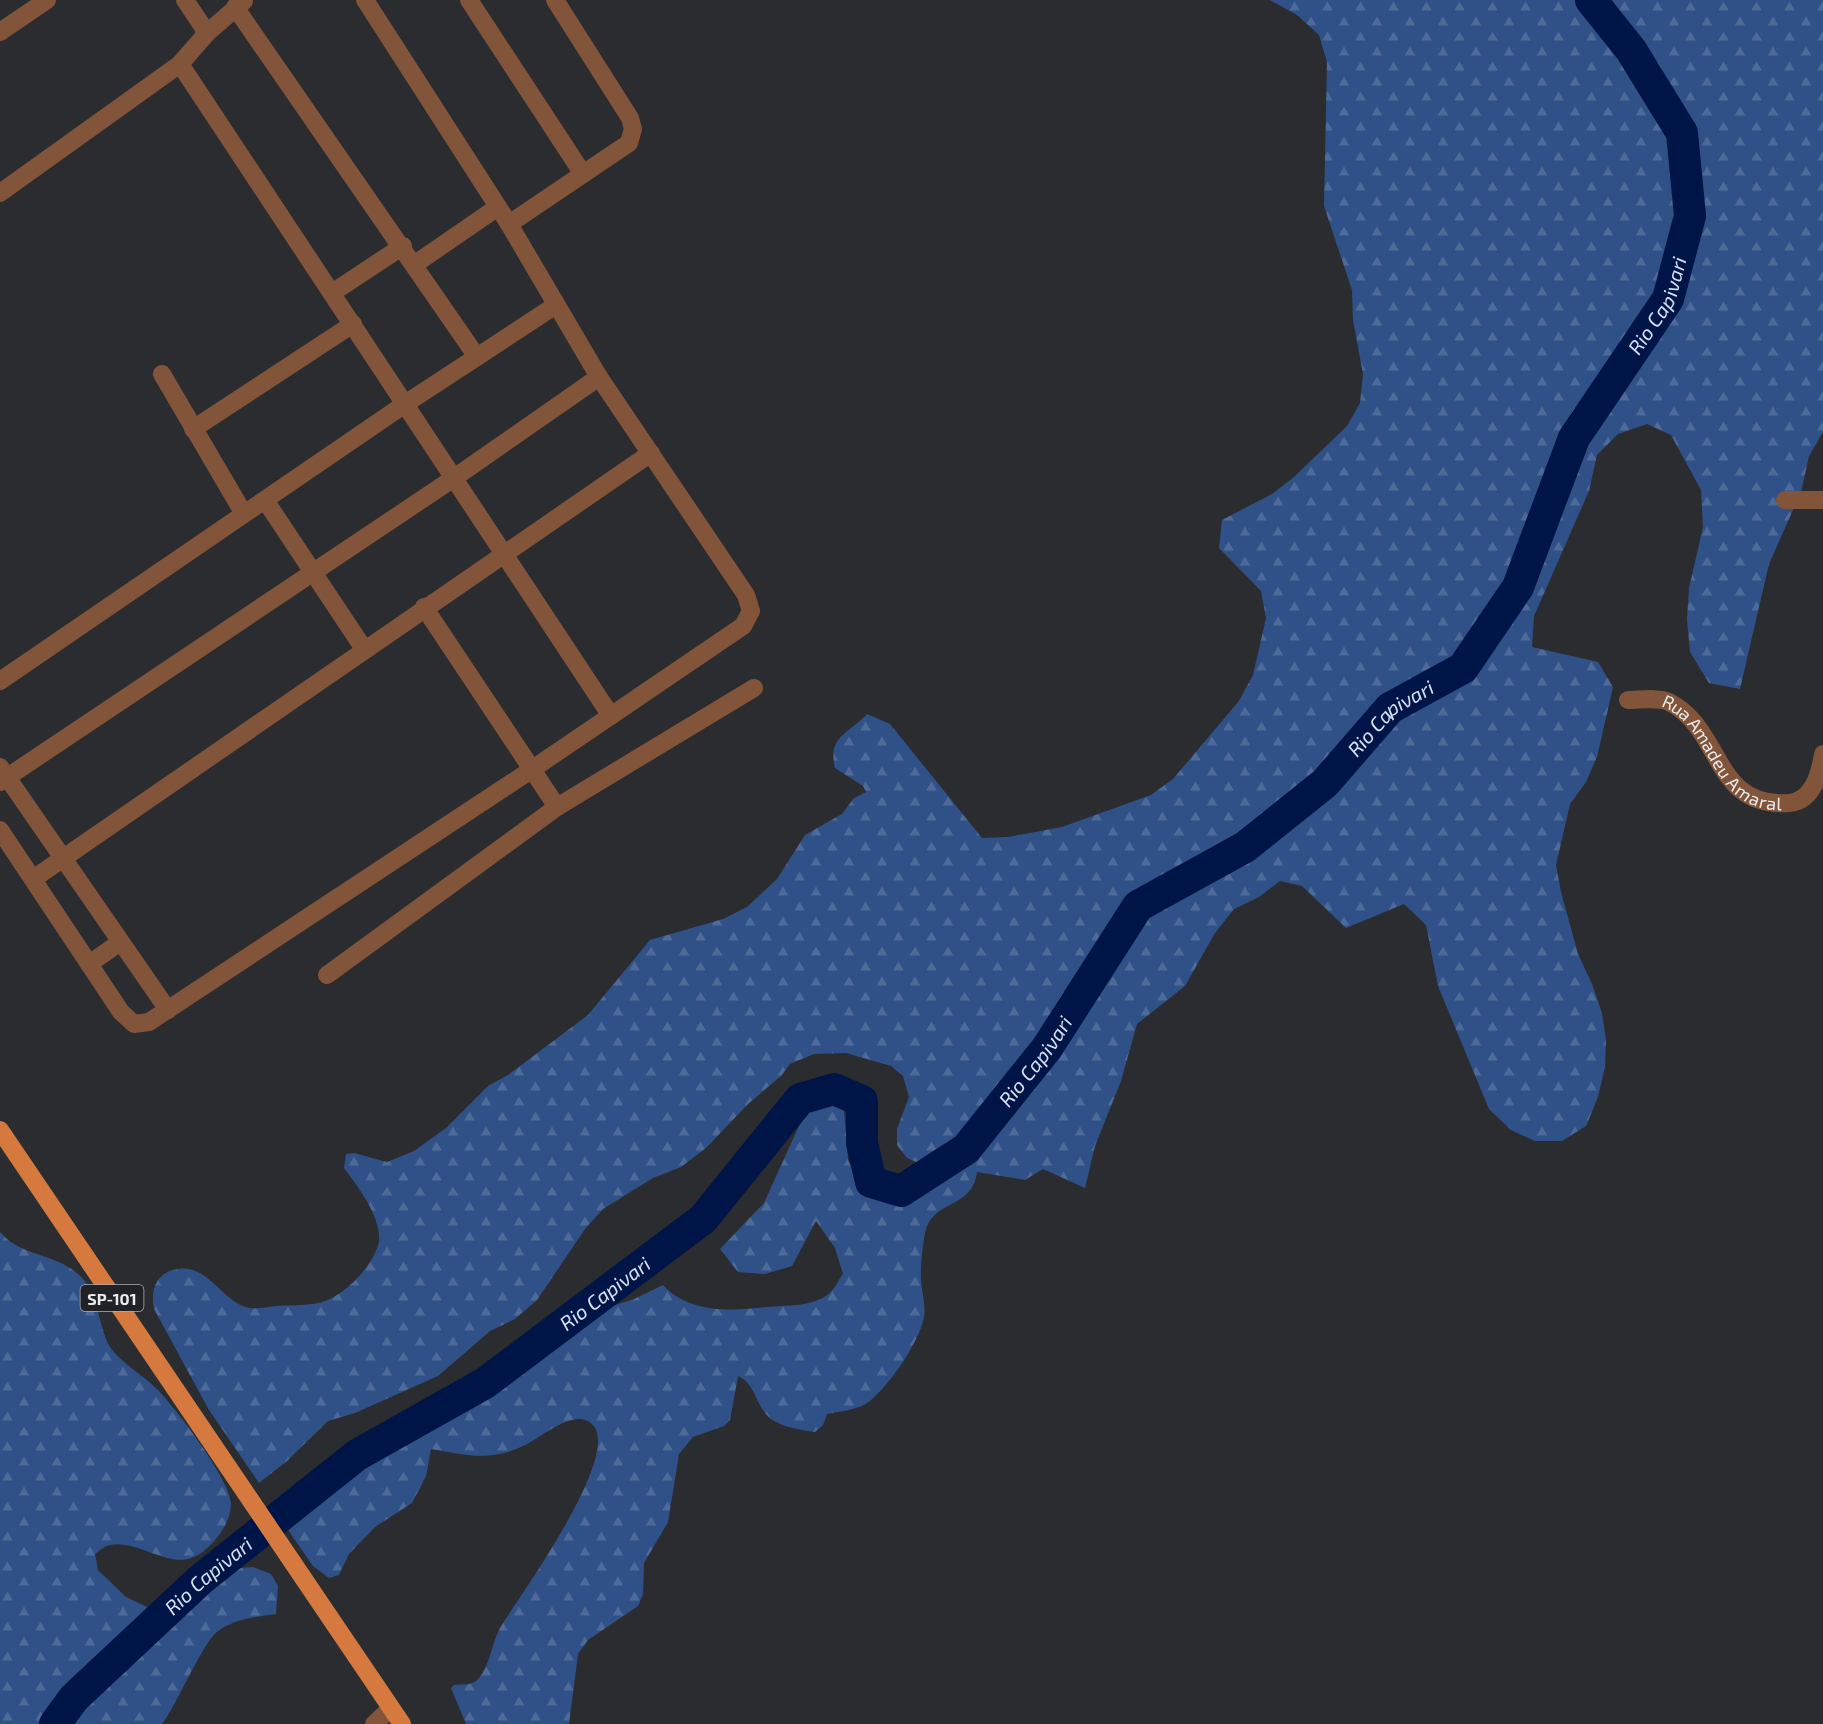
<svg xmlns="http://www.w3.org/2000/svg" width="1823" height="1724" viewBox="0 0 1823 1724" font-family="'Exo 2',sans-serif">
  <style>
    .forest { fill: url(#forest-firs) }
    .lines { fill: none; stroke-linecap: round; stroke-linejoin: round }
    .river { stroke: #001547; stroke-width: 32 }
    .minor { stroke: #82543a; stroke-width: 18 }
    .major { stroke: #d5793f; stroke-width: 18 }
    .labels { text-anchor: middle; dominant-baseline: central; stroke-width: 5; stroke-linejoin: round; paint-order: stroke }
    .shield { fill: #212225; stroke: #aeafb1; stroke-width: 1.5 }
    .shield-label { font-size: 16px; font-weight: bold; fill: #eaebed }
    .street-label { font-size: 18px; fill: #eaebed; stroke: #212225 }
    .water-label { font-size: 20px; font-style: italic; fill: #d5e0f1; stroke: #212225 }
  </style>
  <defs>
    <pattern id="forest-firs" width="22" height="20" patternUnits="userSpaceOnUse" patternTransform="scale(1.5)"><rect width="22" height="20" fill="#305188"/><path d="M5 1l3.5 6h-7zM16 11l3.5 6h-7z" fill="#4e6a99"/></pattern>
  </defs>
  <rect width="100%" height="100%" fill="#2b2c2f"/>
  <!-- forest -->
  <g class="forest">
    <path d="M1270 0H1823V432L1809 456 1801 492 1769 564 1740 689 1709 683 1690 652 1687 619 1689 588 1703 527 1701 490 1671 435 1647 424 1618 434 1597 455 1589 491 1534 616 1532 647 1598 662 1613 687 1597 757 1586 782 1570 804 1556 865 1561 892 1578 954 1592 984 1602 1013 1606 1040 1605 1067 1598 1097 1586 1126 1562 1141H1535L1511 1130 1489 1109 1438 986 1426 925 1404 904 1346 928 1302 886 1280 881 1259 897 1234 909 1215 933 1185 986 1137 1024 1121 1081 1095 1146 1085 1188 1043 1169 1025 1180 977 1172C973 1207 938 1200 927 1226 923 1237 920 1270 921 1281 922 1292 926 1307 924 1317 919 1343 890 1384 870 1401 859 1410 841 1411 827 1414L823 1425 815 1432C800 1430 775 1426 766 1414 755 1401 754 1383 738 1376L730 1420 724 1426 693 1437 679 1454 668 1522 644 1563 643 1594 638 1606 588 1640 578 1654 569 1724H466L451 1688 454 1685C463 1684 473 1686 479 1678 490 1665 492 1643 500 1628 518 1598 624 1454 592 1424 574 1407 541 1438 523 1446 489 1462 466 1455 431 1449L426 1476 412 1503 375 1527 349 1554 339 1575 329 1578 313 1566 277 1514 328 1485 390 1432 441 1408 493 1396 512 1375 556 1339 605 1308 632 1300 663 1285C689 1314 733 1311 767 1307 787 1305 808 1307 826 1296 833 1292 838 1281 843 1274L835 1248 816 1221 792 1266 765 1274 738 1272 720 1249 764 1203 813 1095 826 1093 837 1097 844 1111 848 1160 861 1188C883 1195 901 1180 920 1169L921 1164 907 1158 897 1145V1129L909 1097 903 1076 891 1066 846 1053 814 1054 790 1064 781 1076 748 1104 706 1148 681 1167 653 1178 603 1209 585 1229 537 1300 515 1319 490 1331 438 1376 355 1413 328 1421 287 1461 259 1483 209 1410 154 1309C150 1290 156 1272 178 1269 208 1264 222 1302 249 1308 257 1309 268 1307 276 1306 290 1305 304 1306 318 1303 342 1299 375 1265 379 1241 382 1218 357 1185 344 1168L346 1154 354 1153 387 1162 414 1151 446 1128 488 1086 508 1075 588 1015 650 940 723 919 747 907 777 879 805 835 842 814 854 798 866 792 863 786 835 768C827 736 849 734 867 714L890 724 982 838 1008 837 1062 827 1151 795 1173 779 1239 701 1253 675 1266 618 1261 591 1219 548 1222 520 1272 494 1294 477 1347 426 1360 403 1363 374 1353 320 1352 290 1324 206 1327 62 1319 35 1297 15Z"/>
    <path d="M0 1232C21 1257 55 1253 78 1274 101 1294 98 1334 113 1351 126 1366 144 1376 158 1390 176 1409 230 1479 231 1504 231 1521 218 1539 205 1550 174 1577 143 1539 110 1545 105 1546 99 1551 95 1554L98 1570 126 1597 151 1609 180 1601 228 1569 253 1567 271 1574 278 1586 276 1614C256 1617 234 1619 218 1631 202 1643 178 1703 162 1724H0Z"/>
  </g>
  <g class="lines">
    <!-- river -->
    <path class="river" id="s1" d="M55 1724 74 1698 200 1580 357 1455 485 1383 703 1219 800 1099 834 1089 862 1101V1143L871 1182 901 1191 966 1149 1047 1048 1138 906 1245 847 1325 783 1390 708 1463 668 1518 587 1574 438 1668 299 1690 216 1682 133 1631 50 1591 0"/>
    <!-- minor -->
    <g class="minor">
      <path d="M469 0 583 174"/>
      <path d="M235 7 477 357"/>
      <path d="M0 32 47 0"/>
      <path d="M207 33 244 1"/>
      <path d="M180 64 611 716"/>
      <path d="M0 193 180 64 207 33 185 0"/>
      <path d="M509 224 629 143 633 129 630 118 555 0"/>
      <path d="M415 264 498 207"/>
      <path d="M332 293 403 246"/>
      <path d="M162 374 244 514"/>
      <path d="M193 429 353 324"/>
      <path d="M265 500 364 649"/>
      <path d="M1785 500H1823"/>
      <path d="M424 607 557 807"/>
      <path d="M0 681 405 404 556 305"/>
      <path id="s2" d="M1628 700C1640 700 1658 697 1669 702 1723 729 1713 809 1789 803 1813 801 1820 774 1823 754"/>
      <path d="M0 767 168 1010"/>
      <path d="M0 782 454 478 599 377"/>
      <path d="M0 830 121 1012 134 1024 149 1022 531 770 743 626 751 611 746 595 599 377 509 224 365 0"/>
      <path d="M33 879 651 453"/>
      <path d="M89 964 119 943"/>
      <path d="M327 975 557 807 754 688"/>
      <path d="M374 1724 391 1708"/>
    </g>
    <!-- major -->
    <path class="major" d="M0 1130 402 1724"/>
  </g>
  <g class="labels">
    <!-- shield labels -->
    <rect class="shield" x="80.5" y="1285" width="63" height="26" rx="4.5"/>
    <g class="shield-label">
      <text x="112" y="1298">SP-101</text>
    </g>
    <!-- street labels -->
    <g class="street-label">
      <text stroke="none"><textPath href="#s2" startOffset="118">Rua Amadeu Amaral</textPath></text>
    </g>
    <!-- water labels -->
    <g class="water-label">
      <text stroke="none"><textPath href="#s1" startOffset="2356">Rio Capivari</textPath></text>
      <text stroke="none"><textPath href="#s1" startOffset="1852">Rio Capivari</textPath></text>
      <text stroke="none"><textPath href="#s1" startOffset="1348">Rio Capivari</textPath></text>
      <text stroke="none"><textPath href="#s1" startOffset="702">Rio Capivari</textPath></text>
      <text stroke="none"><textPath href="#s1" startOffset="214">Rio Capivari</textPath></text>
    </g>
  </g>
</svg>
